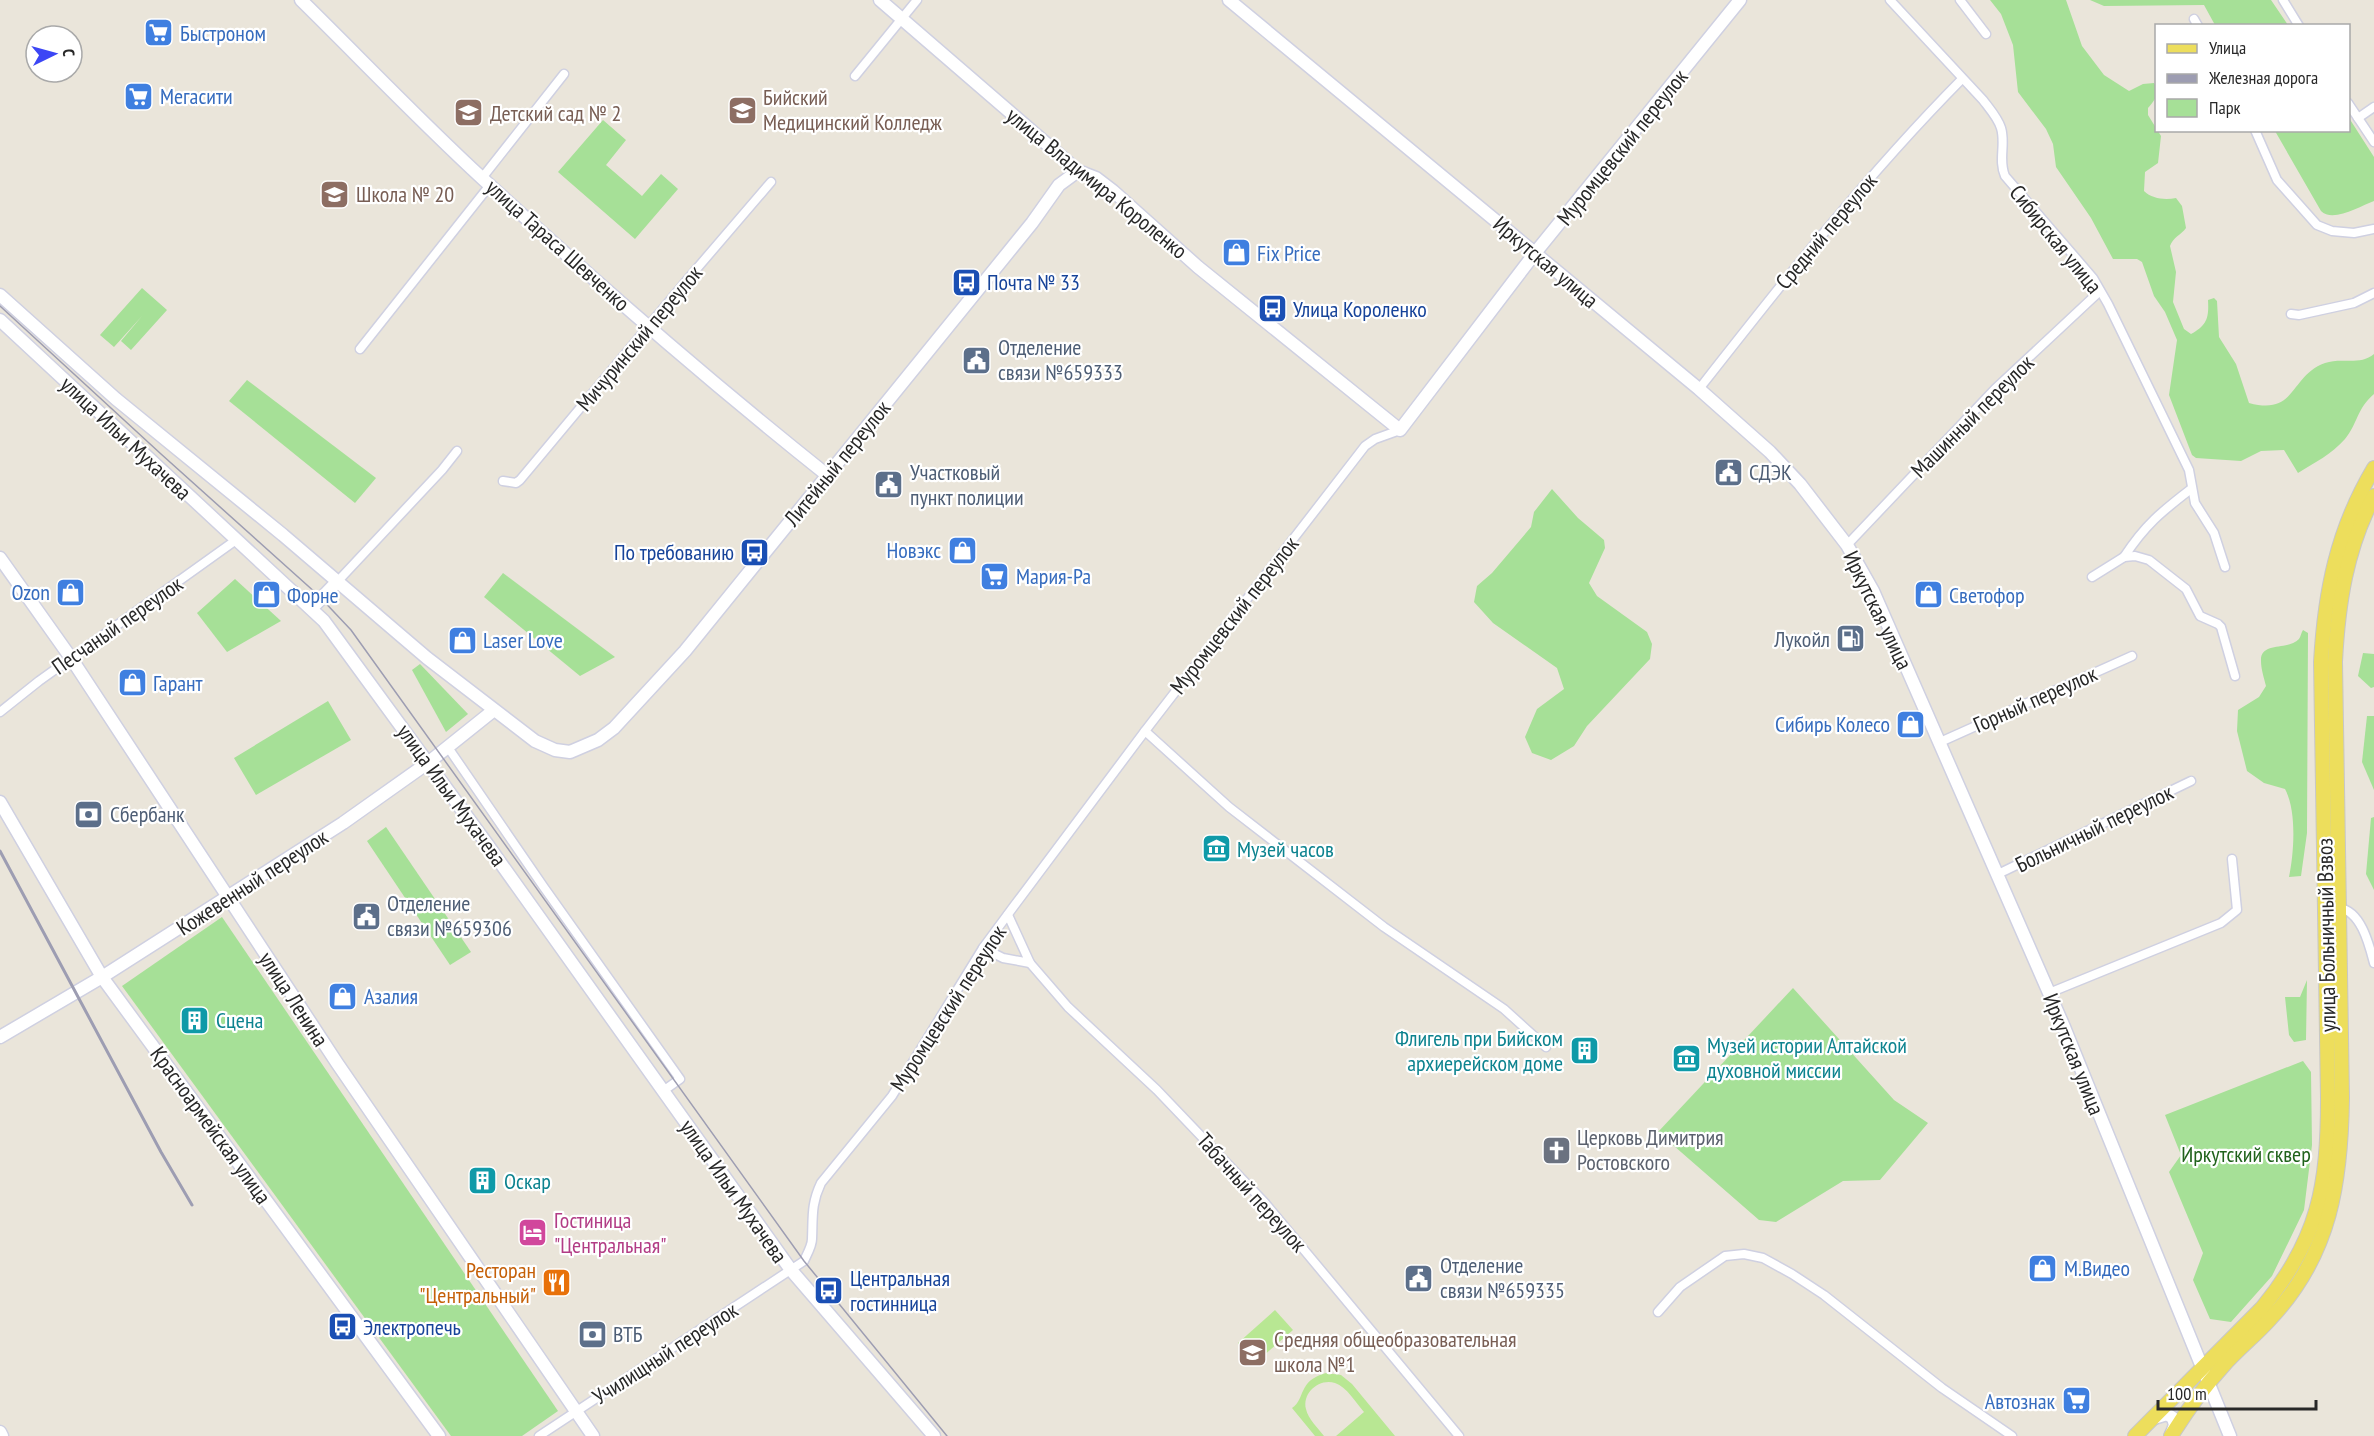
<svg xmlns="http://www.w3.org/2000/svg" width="2374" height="1436" viewBox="0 0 2374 1436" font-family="'PT Sans Narrow',sans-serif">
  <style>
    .green { fill: #a6e097 }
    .pitch { fill: #b8e793 }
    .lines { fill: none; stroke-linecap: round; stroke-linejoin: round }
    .street-casing { stroke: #cfd0e1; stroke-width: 11 }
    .secondary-casing { stroke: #cfd0e1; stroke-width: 15 }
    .primary-casing { stroke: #c7c7c7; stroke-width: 16 }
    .street { stroke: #fff; stroke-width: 8 }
    .secondary { stroke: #fff; stroke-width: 12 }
    .primary { stroke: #edde5c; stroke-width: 14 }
    .tram { stroke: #9d9db2; stroke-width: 1.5 }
    .rail { stroke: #9d9db2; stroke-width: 3 }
    .labels { text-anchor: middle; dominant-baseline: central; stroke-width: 4.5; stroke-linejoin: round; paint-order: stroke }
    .shop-label { font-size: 22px; fill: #366cbe; stroke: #fff; text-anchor: start }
    .education-label { font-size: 22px; fill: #785e54; stroke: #fff; text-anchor: start }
    .street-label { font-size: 22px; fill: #282828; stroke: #fff }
    .transit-label { font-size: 22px; fill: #164399; stroke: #fff; text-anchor: start }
    .service-label { font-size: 22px; fill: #4e5e75; stroke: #fff; text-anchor: start }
    .culture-label { font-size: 22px; fill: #0d838f; stroke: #fff; text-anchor: start }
    .worship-label { font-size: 22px; fill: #5b616d; stroke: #fff; text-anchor: start }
    .park-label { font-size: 22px; fill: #20621b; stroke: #fff }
    .hotel-label { font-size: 22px; fill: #b23c85; stroke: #fff; text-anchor: start }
    .food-label { font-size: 22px; fill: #c56008; stroke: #fff; text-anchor: end }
  </style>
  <rect width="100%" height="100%" fill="#eae5da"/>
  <!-- green -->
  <g class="green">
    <path d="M1990 0H2066L2082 46 2104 75 2129 91 2143 84 2154 83C2161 93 2154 101 2148 108V115L2161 136 2158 163 2145 172 2144 191C2152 199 2165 200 2176 198L2182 206 2186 228C2181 235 2173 237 2170 246L2176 272 2173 302 2184 329 2191 334C2207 325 2209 318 2208 300L2214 298 2217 301 2219 337 2236 364 2249 403C2297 416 2289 376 2325 363 2341 357 2360 366 2374 354V394C2357 408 2357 425 2345 439 2332 454 2314 463 2298 473L2284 450 2261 451 2241 461 2196 458 2192 455 2169 395 2177 340 2165 312 2154 296 2142 262 2137 259H2113L2091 218 2056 167 2053 144 2046 129 2018 92 2013 45 2001 14Z"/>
    <path d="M2090 0H2271L2288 25H2215L2204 5 2104 6Z"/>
    <path d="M2349 118 2374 157V201C2360 206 2333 223 2321 211L2275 131 2348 130Z"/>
    <path d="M603 120 626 140 606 165 642 196 661 174 678 189 635 239 558 172Z"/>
    <path d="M142 288 167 310 131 350 121 341 142 316 114 347 100 335Z"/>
    <path d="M247 380 376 478 355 503 229 401Z"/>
    <path d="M1552 489 1578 518 1604 540 1605 548 1589 583 1597 596 1647 632 1652 644 1650 659 1587 726 1574 746 1551 760 1532 753 1525 737 1537 709 1564 689 1557 668 1493 623 1474 602 1477 586 1492 573 1531 527 1534 512Z"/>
    <path d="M503 573 615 657 580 676 484 597Z"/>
    <path d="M235 579 281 621 227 652 197 613Z"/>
    <path d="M2303 630 2308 633 2307 833 2301 876 2289 877C2294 853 2297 811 2285 789L2264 783 2247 771 2237 731 2238 710 2259 697 2266 686C2264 678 2261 669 2261 661 2260 641 2288 651 2299 639 2301 636 2301 633 2303 630Z"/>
    <path d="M2363 653 2374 654V687L2371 688 2358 676Z"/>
    <path d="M420 664 468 714 446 732 412 670Z"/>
    <path d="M328 701 351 740 256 795 234 758Z"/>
    <path d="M2367 716H2374V790L2362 762Z"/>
    <path d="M2374 817V890L2366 874 2371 818Z"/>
    <path d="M386 827 471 952 450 965 367 841Z"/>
    <path d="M222 917 558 1411 522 1436H451L122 986Z"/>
    <path d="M2307 980 2306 1040 2294 1042 2289 1035 2285 997H2300Z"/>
    <path d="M1793 988 1894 1100 1928 1123 1880 1180 1843 1181 1776 1222 1759 1220 1658 1132Z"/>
    <path d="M2303 1061 2311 1072 2312 1145 2304 1210 2272 1276 2231 1322 2210 1319 2193 1280 2203 1253 2169 1172 2181 1155 2165 1115Z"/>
  </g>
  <!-- pitch -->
  <g class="pitch">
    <path d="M1275 1310 1293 1330 1255 1363 1238 1343Z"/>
    <path d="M1326 1373 1341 1375 1352 1384 1395 1436H1336L1364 1412C1356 1403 1347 1387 1335 1383 1319 1378 1302 1393 1306 1409 1308 1419 1318 1428 1324 1436H1315L1292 1408C1306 1399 1297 1381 1326 1373Z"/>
  </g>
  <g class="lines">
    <defs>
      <g id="street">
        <path d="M1890 0 1983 100C1989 108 1998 118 2001 128 2006 144 1998 160 2005 176L2093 278 2108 304 2189 470 2195 503 2214 533 2225 567"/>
        <path d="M1960 0 1986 34"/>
        <path d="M2283 0 2299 26"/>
        <path d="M2194 19 2198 26"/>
        <path d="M855 76 917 0"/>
        <path d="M2348 103 2374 142"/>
        <path d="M2358 118 2374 107"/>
        <path d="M2255 130 2277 180 2317 225 2332 231 2354 233 2374 229"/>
        <path d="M482 178 564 74"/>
        <path d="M2291 314 2299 315 2354 303 2374 293"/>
        <path d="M360 349 490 185"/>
        <path d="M1699 389C1783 282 1866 176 1962 79"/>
        <path d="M503 481 516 483 520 480 687 280 771 182"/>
        <path d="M1847 545 1995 389 2100 291"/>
        <path d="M2124 557C2145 525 2161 512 2191 489"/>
        <path d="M2092 577 2124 557 2135 556 2149 560 2186 589 2200 616 2218 624 2221 627 2235 676"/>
        <path d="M337 582 442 470 457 451"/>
        <path d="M0 712 39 681 236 540"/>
        <path d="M1145 731 1229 807 1384 927 1504 1009 1546 1047"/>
        <path d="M1938 743 2132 656"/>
        <path d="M447 746 543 886 680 1079 663 1091"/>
        <path d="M1998 874 2191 781"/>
        <path d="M2339 908C2361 911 2369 944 2374 963"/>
        <path d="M983 948 1003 958 1030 963 1008 915"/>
        <path d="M1030 963 1068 1007 1157 1090 1265 1203 1459 1436"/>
        <path d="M2049 993 2221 923 2237 910 2232 859"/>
        <path d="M1658 1312 1680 1287 1725 1256 1744 1254 1763 1258 1792 1274 1824 1295 1942 1388 2012 1436"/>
        <path d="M539 1436 804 1261C807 1254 812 1246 812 1239 813 1217 811 1204 821 1183L892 1096 983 948 1014 906 1145 731 1365 446 1375 439 1400 430"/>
      </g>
      <g id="secondary">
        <path d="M301 0C361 59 420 121 483 179 594 281 709 381 827 475"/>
        <path d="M880 0 1078 171 1096 178 1113 191 1198 267 1400 430 1535 253 1740 0"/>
        <path d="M1229 0 1699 389 1770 452 1800 484 1847 545 1873 591 2064 1027 2230 1436"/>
        <path d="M0 295 116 399 283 535 427 658 535 741 555 750 570 752 598 740 614 728 685 651 1032 223 1059 185 1078 171"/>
        <path d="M0 320 324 621 487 844 791 1270 934 1436"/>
        <path d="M0 558 71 658 337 1063 593 1436"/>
        <path d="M312 608 337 582"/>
        <path d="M0 802 102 977 439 1436"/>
        <path d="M0 1037 102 977 343 823 429 762 494 710"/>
        <path d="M2154 1418 2167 1414 2173 1418 2175 1425 2171 1435"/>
        <path d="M0 1432 2 1436"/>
      </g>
      <g id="primary">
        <path d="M2135 1436 2262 1308C2319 1239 2328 1185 2328 1098L2321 662C2325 592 2337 530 2374 468"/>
        <path d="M2171 1436C2186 1412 2203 1388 2223 1366 2238 1349 2256 1335 2271 1318 2331 1254 2341 1181 2342 1098L2335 662C2338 604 2346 549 2374 496"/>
      </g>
    </defs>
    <!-- street casing -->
    <use href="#street" class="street-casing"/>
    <!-- secondary casing -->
    <use href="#secondary" class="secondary-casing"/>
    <!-- primary casing -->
    <use href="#primary" class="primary-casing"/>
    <!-- street -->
    <use href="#street" class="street"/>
    <!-- secondary -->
    <use href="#secondary" class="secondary"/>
    <!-- primary -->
    <use href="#primary" class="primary"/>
    <!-- tram -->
    <path class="tram" d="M0 306 161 454 317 594 351 630 804 1261 947 1436"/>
    <!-- rail -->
    <path class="rail" d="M0 851 161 1152 192 1205"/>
  </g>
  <!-- icons -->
  <defs>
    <symbol id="supermarket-square" viewBox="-11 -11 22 22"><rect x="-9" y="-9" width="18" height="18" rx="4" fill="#3f7fe0" stroke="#fff"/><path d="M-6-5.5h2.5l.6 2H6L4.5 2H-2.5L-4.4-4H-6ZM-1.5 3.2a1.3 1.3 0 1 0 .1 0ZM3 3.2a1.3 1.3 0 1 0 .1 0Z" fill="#fff"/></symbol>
    <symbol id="university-square" viewBox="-11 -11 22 22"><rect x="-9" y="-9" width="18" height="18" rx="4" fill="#8d6e63" stroke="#fff"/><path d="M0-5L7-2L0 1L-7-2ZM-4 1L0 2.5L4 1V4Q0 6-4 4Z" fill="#fff"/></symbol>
    <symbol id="school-square" viewBox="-11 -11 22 22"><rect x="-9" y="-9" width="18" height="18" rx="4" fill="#8d6e63" stroke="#fff"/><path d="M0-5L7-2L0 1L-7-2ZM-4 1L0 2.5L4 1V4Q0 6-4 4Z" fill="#fff"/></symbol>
    <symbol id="shop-square" viewBox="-11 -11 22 22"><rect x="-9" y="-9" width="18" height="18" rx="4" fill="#3f7fe0" stroke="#fff"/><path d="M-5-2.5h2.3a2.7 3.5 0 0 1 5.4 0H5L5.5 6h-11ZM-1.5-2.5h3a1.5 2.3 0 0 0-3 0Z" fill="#fff"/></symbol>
    <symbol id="bus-square" viewBox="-11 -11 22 22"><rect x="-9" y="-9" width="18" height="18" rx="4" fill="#1a4fb4" stroke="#fff"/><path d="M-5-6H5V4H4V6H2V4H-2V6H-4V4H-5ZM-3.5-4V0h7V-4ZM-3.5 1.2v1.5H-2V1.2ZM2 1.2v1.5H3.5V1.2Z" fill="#fff"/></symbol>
    <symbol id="civic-square" viewBox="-11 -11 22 22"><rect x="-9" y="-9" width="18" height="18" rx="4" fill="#5c6f8a" stroke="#fff"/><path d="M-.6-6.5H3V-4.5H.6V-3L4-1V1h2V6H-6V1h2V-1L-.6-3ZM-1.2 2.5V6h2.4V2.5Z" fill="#fff"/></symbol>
    <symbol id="fuel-square" viewBox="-11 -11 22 22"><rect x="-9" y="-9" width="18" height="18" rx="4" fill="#5c6f8a" stroke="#fff"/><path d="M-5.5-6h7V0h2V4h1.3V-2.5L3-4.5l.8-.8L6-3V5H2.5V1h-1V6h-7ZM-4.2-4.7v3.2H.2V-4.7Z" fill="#fff"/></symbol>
    <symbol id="bank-square" viewBox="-11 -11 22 22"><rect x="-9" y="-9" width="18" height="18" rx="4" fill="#5c6f8a" stroke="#fff"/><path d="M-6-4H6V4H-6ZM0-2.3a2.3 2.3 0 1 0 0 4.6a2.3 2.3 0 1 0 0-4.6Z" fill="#fff"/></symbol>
    <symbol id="museum-square" viewBox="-11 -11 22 22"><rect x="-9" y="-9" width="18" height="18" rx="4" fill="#0f9aa8" stroke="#fff"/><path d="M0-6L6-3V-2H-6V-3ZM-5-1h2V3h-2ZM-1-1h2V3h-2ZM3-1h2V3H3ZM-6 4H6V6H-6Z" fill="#fff"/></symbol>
    <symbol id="building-square" viewBox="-11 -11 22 22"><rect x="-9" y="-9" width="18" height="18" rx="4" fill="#0f9aa8" stroke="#fff"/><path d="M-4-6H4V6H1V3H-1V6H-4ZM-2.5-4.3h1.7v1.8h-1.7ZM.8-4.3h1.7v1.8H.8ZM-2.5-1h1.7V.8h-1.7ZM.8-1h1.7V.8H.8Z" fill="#fff"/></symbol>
    <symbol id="church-square" viewBox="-11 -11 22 22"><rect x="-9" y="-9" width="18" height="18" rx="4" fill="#6b7280" stroke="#fff"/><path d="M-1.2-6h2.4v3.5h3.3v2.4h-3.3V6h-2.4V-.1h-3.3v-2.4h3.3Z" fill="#fff"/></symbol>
    <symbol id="hotel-square" viewBox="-11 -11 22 22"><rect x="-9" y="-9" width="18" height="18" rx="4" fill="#d1479c" stroke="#fff"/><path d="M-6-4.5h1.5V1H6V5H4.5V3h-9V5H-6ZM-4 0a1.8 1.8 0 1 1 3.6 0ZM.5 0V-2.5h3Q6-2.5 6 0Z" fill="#fff"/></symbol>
    <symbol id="restaurant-square" viewBox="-11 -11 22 22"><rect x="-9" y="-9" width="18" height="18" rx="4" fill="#e8710a" stroke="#fff"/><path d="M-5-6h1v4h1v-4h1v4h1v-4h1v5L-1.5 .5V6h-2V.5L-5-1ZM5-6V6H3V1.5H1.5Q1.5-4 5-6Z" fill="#fff"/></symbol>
  </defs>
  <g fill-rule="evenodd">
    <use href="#supermarket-square" x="142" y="16" width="33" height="33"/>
    <use href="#supermarket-square" x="122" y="80" width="33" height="33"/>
    <use href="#university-square" x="726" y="94" width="33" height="33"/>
    <use href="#school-square" x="452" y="96" width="33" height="33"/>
    <use href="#school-square" x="318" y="178" width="33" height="33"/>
    <use href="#shop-square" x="1220" y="236" width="33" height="33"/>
    <use href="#bus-square" x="950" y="266" width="33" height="33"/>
    <use href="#bus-square" x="1256" y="292" width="33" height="33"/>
    <use href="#civic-square" x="960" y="344" width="33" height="33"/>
    <use href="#civic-square" x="1712" y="456" width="33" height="33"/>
    <use href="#civic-square" x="872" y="468" width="33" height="33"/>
    <use href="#shop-square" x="946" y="534" width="33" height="33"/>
    <use href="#bus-square" x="738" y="536" width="33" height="33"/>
    <use href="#supermarket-square" x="978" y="560" width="33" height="33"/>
    <use href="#shop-square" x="54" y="576" width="33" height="33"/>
    <use href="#shop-square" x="250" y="578" width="33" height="33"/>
    <use href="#shop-square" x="1912" y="578" width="33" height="33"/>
    <use href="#fuel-square" x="1834" y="622" width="33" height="33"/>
    <use href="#shop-square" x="446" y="624" width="33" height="33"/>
    <use href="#shop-square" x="116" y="666" width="33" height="33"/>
    <use href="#shop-square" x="1894" y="708" width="33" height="33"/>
    <use href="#bank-square" x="72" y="798" width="33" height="33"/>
    <use href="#museum-square" x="1200" y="832" width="33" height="33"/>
    <use href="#civic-square" x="350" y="900" width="33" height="33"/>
    <use href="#shop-square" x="326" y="980" width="33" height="33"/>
    <use href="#building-square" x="178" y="1004" width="33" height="33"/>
    <use href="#building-square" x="1568" y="1034" width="33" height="33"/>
    <use href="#museum-square" x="1670" y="1042" width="33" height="33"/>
    <use href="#church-square" x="1540" y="1134" width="33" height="33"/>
    <use href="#building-square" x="466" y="1164" width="33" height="33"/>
    <use href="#hotel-square" x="516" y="1216" width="33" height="33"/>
    <use href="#shop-square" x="2026" y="1252" width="33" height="33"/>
    <use href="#civic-square" x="1402" y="1262" width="33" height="33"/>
    <use href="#restaurant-square" x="540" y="1266" width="33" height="33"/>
    <use href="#bus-square" x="812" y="1274" width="33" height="33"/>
    <use href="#bus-square" x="326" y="1310" width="33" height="33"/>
    <use href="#bank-square" x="576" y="1318" width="33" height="33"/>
    <use href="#school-square" x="1236" y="1336" width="33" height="33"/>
    <use href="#supermarket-square" x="2060" y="1384" width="33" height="33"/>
  </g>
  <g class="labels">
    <!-- shop labels -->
    <g class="shop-label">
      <text x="180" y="33">Быстроном</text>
      <text x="160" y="96">Мегасити</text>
      <text x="1257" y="253">Fix Price</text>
      <text x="941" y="550" text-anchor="end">Новэкс</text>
      <text x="1016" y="576">Мария-Ра</text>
      <text x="50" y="592" text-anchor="end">Ozon</text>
      <text x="287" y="595">Форне</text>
      <text x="1949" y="595">Светофор</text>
      <text x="483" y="640">Laser Love</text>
      <text x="153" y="683">Гарант</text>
      <text x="1890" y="724" text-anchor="end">Сибирь Колесо</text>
      <text x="364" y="996">Азалия</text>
      <text x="2064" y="1268">М.Видео</text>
      <text x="2055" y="1401" text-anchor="end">Автознак</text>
    </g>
    <!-- education labels -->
    <g class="education-label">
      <text x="763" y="97">Бийский<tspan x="763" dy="25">Медицинский Колледж</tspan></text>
      <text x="490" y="113">Детский сад № 2</text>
      <text x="356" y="194">Школа № 20</text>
      <text x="1274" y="1339">Средняя общеобразовательная<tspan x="1274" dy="25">школа №1</tspan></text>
    </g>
    <!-- street labels -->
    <g class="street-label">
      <text transform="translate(1622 147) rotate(-51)">Муромцевский переулок</text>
      <text transform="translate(1097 183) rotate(39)">улица Владимира Короленко</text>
      <text transform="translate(1826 231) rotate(-50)">Средний переулок</text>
      <text transform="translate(2056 239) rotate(51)">Сибирская улица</text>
      <text transform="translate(558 245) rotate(42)">улица Тараса Шевченко</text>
      <text transform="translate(1546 262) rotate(40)">Иркутская улица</text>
      <text transform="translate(639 338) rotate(-50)">Мичуринский переулок</text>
      <text transform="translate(1972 416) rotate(-45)">Машинный переулок</text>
      <text transform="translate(126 438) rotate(43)">улица Ильи Мухачева</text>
      <text transform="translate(837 463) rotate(-51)">Литейный переулок</text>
      <text transform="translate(1878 610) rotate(64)">Иркутская улица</text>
      <text transform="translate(1234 615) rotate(-52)">Муромцевский переулок</text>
      <text transform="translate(117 625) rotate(-35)">Песчаный переулок</text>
      <text transform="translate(2035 699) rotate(-24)">Горный переулок</text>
      <text transform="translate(452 795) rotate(54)">улица Ильи Мухачева</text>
      <text transform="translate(2094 828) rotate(-26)">Больничный переулок</text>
      <text transform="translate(252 882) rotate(-33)">Кожевенный переулок</text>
      <text transform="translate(2326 935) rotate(-91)">улица Больничный Взвоз</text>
      <text transform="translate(294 999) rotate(57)">улица Ленина</text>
      <text transform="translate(948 1008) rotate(-57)">Муромцевский переулок</text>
      <text transform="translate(2074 1054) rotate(68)">Иркутская улица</text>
      <text transform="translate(211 1125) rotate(54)">Красноармейская улица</text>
      <text transform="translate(734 1191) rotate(55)">улица Ильи Мухачева</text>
      <text transform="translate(1252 1192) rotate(48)">Табачный переулок</text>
      <text transform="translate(665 1353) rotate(-33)">Училищный переулок</text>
    </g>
    <!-- transit labels -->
    <g class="transit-label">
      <text x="987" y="282">Почта № 33</text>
      <text x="1293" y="309">Улица Короленко</text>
      <text x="734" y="552" text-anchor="end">По требованию</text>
      <text x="850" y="1278">Центральная<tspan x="850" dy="25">гостинница</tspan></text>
      <text x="363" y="1327">Электропечь</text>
    </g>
    <!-- service labels -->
    <g class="service-label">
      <text x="998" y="347">Отделение<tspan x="998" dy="25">связи №659333</tspan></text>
      <text x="910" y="472">Участковый<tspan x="910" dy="25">пункт полиции</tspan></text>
      <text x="1749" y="472">СДЭК</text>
      <text x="1830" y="639" text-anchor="end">Лукойл</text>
      <text x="110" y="814">Сбербанк</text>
      <text x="387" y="903">Отделение<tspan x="387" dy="25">связи №659306</tspan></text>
      <text x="1440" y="1265">Отделение<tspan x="1440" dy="25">связи №659335</tspan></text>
      <text x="613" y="1334">ВТБ</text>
    </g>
    <!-- culture labels -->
    <g class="culture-label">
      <text x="1237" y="849">Музей часов</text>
      <text x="216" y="1020">Сцена</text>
      <text x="1563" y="1038" text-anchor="end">Флигель при Бийском<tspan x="1563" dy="25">архиерейском доме</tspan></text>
      <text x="1707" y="1045">Музей истории Алтайской<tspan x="1707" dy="25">духовной миссии</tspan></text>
      <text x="504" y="1181">Оскар</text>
    </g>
    <!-- worship labels -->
    <g class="worship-label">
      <text x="1577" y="1137">Церковь Димитрия<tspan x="1577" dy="25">Ростовского</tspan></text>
    </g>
    <!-- park labels -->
    <g class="park-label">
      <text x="2246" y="1154">Иркутский сквер</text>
    </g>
    <!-- hotel labels -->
    <g class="hotel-label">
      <text x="554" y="1220">Гостиница<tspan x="554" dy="25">"Центральная"</tspan></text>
    </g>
    <!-- food labels -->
    <g class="food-label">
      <text x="536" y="1270">Ресторан<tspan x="536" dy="25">"Центральный"</tspan></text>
    </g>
  </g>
  <!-- legend -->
  <rect x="2155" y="24" width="195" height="108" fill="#ffffff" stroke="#a9a9a9" stroke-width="1.5"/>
  <rect x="2167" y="44" width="30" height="9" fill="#edde5c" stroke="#a9a9a9" stroke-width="1.5"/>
  <text x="2209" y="54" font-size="18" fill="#282828">Улица</text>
  <rect x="2167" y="74" width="30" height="9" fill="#9d9db2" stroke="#a9a9a9" stroke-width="1.5"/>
  <text x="2209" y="84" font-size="18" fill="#282828">Железная дорога</text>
  <rect x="2167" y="99" width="30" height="18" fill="#a6e097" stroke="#a9a9a9" stroke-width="1.5"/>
  <text x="2209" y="114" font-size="18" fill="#282828">Парк</text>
  <!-- north arrow -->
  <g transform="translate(54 54) rotate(85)"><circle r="28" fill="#ffffff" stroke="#a9a9a9" stroke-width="1.5"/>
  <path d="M0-4.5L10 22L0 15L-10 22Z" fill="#3c46f5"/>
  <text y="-9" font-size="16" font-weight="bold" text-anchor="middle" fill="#282828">С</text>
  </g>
  <!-- scale -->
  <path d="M2158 1400v9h158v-9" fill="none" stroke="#282828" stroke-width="3"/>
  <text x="2167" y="1400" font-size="18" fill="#282828" stroke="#ffffff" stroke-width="4.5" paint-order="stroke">100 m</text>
</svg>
